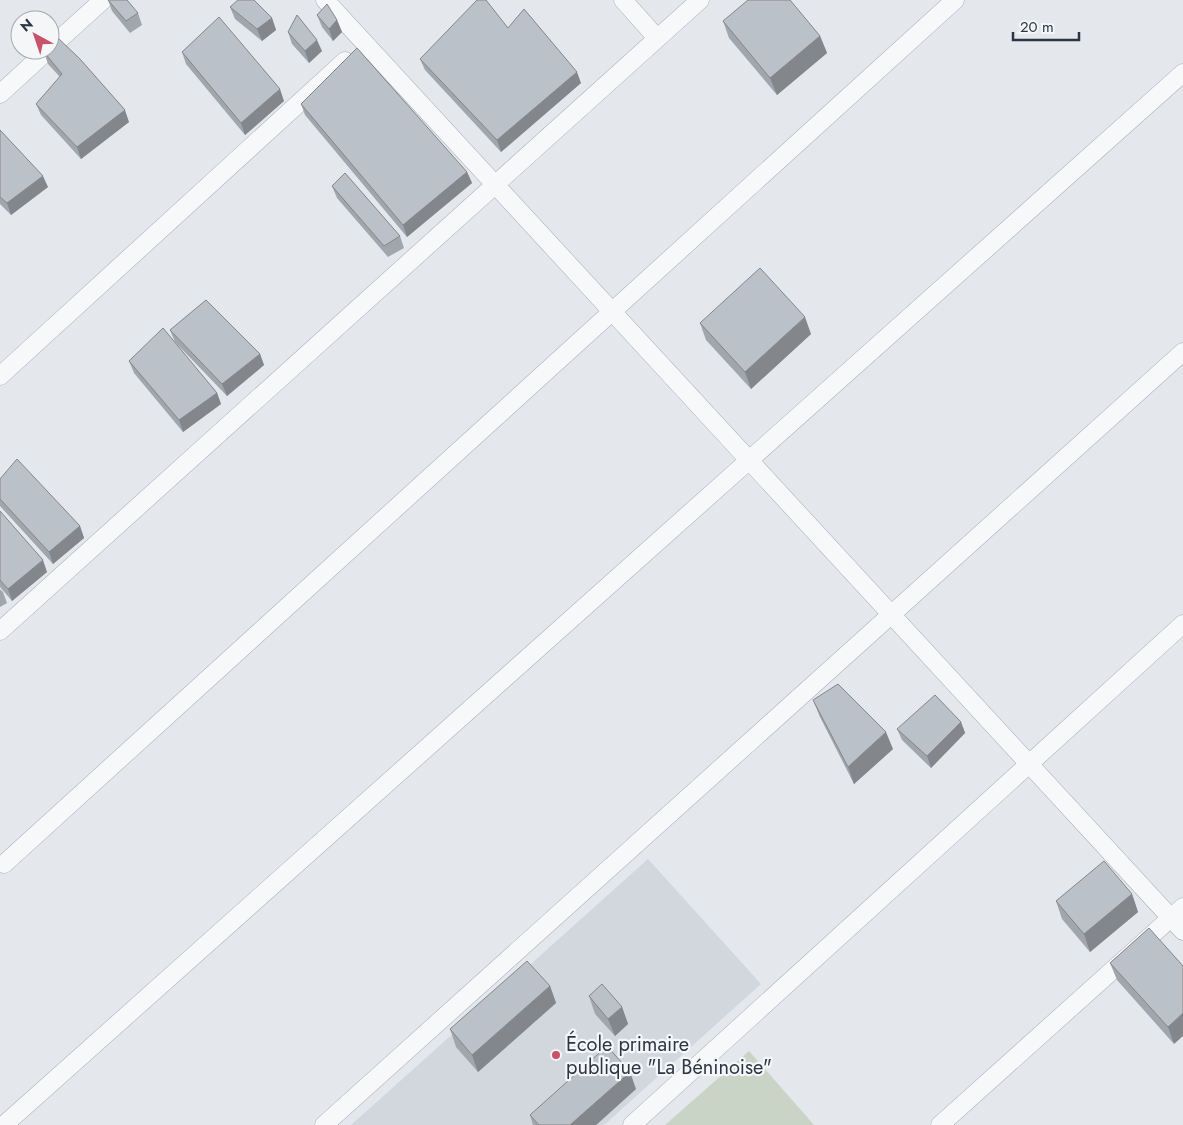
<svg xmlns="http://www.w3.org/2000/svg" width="1183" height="1125" viewBox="0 0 1183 1125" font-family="Jost,sans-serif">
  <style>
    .built { fill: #d2d6dd }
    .green { fill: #cad4c6 }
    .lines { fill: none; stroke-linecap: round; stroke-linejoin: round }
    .street-casing { stroke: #a9aeb5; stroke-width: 19 }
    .street { stroke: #f7f8f9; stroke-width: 18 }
    .wall { fill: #a1a6ac }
    .shaded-wall { fill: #83878c }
    .building { fill: #bbc1c8; stroke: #83878c }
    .poi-dot { fill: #c75269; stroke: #f4f6f8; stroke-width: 2 }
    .labels { text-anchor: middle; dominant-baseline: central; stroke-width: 4.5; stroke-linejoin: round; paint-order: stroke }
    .poi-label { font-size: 20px; fill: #2c3543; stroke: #f4f6f8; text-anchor: start }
  </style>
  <rect width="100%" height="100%" fill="#e4e7eb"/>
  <!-- built -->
  <path class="built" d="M648 859 761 984 604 1125H351Z"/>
  <!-- green -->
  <path class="green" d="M749 1051 814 1125H665Z"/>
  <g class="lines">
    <defs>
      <g id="street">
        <path d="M325 0 1183 931"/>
        <path d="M623 0 657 38"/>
        <path d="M50 48 103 0"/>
        <path d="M0 94 48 50"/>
        <path d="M0 376 345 61"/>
        <path d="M0 631 700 0"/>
        <path d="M4 864 955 0"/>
        <path d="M4 1125 1183 73"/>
        <path d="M324 1125 1183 352"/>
        <path d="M632 1125 1183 624"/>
        <path d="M940 1125 1183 907"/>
      </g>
    </defs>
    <!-- street casing -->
    <use href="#street" class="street-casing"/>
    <!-- street -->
    <use href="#street" class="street"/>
  </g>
  <!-- wall -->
  <g class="wall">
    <path d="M108 0 138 13 142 25 130 33 112 11Z"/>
    <path d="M230 7 272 18 276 30 262 41 235 19Z"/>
    <path d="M317 15 337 20 342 32 333 41 322 27Z"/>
    <path d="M723 21 820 36 827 53 777 95 729 38Z"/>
    <path d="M508 28 581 83 501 152 425 70 420 59Z"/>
    <path d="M288 32 322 51 309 63 292 44Z"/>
    <path d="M44 52 129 122 81 159 41 115 36 104 60 77 48 64Z"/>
    <path d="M182 52 284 101 245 135 186 64Z"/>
    <path d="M301 104 467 172 472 183 407 237 305 115Z"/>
    <path d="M0 130 48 187 11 215 0 204Z"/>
    <path d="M332 186 400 236 404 248 388 257 337 198Z"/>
    <path d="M700 323 811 334 751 389 706 340Z"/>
    <path d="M170 330 260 354 264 365 227 396 175 342Z"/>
    <path d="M129 361 217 393 221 404 183 432 134 373Z"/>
    <path d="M0 479 80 526 84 538 53 564 0 506Z"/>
    <path d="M0 511 47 572 12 601 0 587Z"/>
    <path d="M0 589 3 592 7 603 0 607Z"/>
    <path d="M813 700 893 749 854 784 820 717Z"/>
    <path d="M961 722 965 733 931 768 902 740 897 729Z"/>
    <path d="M1132 894 1138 912 1090 952 1062 919 1056 901Z"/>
    <path d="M1149 928 1174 1044 1117 980 1110 963Z"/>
    <path d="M550 986 556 1003 478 1072 456 1047 450 1029Z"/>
    <path d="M589 996 622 1007 628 1024 615 1036 595 1014Z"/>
    <path d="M636 1089 596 1125H533L530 1115Z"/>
  </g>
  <!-- shaded-wall -->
  <g class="shaded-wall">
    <path d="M272 18 276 30 262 41 257 29Z"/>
    <path d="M337 20 342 32 333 41 329 29Z"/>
    <path d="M820 36 827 53 777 95 770 78Z"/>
    <path d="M317 40 322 51 309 63 305 51Z"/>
    <path d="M577 72 581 83 501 152 497 140Z"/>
    <path d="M280 89 284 101 245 135 241 123Z"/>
    <path d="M125 110 129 122 81 159 77 147Z"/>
    <path d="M467 172 472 183 407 237 403 225Z"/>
    <path d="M43 176 48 187 11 215 7 203Z"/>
    <path d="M805 317 811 334 751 389 745 372Z"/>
    <path d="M260 354 264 365 227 396 222 384Z"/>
    <path d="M217 393 221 404 183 432 179 420Z"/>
    <path d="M80 526 84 538 53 564 49 552Z"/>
    <path d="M43 560 47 572 12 601 8 589Z"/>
    <path d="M961 722 965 733 931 768 927 756Z"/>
    <path d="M886 732 893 749 854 784 848 767Z"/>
    <path d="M1132 894 1138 912 1090 952 1084 934Z"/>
    <path d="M550 986 556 1003 478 1072 472 1055Z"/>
    <path d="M622 1007 628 1024 615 1036 608 1019Z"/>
    <path d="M1183 1013V1036L1174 1044 1168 1027Z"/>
    <path d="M630 1072 636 1089 596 1125H570Z"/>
  </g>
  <!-- building -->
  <g class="building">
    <path d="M108 0H127L138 13 126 21Z"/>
    <path d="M238 0H254L272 18 257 29 230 7Z"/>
    <path d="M477 0H486L508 28 524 9 577 72 497 140 420 59Z"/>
    <path d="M748 0H790L820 36 770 78 723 21Z"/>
    <path d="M327 4 337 20 329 29 317 15Z"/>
    <path d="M297 15 317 40 305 51 288 32Z"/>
    <path d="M219 17 280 89 241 123 182 52Z"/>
    <path d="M57 37 80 59 125 110 77 147 36 104 62 74 44 52 46 50H50V45Z"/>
    <path d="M357 48 467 172 403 225 301 104Z"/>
    <path d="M0 130 43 176 7 203 0 197Z"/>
    <path d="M345 173 400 236 384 246 332 186Z"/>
    <path d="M760 268 805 317 745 372 700 323Z"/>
    <path d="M206 300 260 354 222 384 170 330Z"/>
    <path d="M163 328 217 393 179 420 129 361Z"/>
    <path d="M17 459 80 526 49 552 0 499V479Z"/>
    <path d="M0 511 43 560 8 589 0 580Z"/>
    <path d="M838 684 886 732 848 767 813 700Z"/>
    <path d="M935 695 961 722 927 756 897 729Z"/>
    <path d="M1104 861 1132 894 1084 934 1056 901Z"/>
    <path d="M1149 928 1183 966V1013L1168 1027 1110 963Z"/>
    <path d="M527 961 550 986 472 1055 450 1029Z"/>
    <path d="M602 984 622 1007 608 1019 589 996Z"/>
    <path d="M607 1046 630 1072 570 1125H539L530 1115Z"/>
  </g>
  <!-- markers -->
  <circle class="poi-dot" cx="556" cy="1055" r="5"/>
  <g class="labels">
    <!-- poi labels -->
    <g class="poi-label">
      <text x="566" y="1044">École primaire<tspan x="566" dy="23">publique "La Béninoise"</tspan></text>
    </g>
  </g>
  <!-- north arrow -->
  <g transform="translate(35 35) rotate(320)"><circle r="24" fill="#f4f6f8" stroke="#a4a9b0"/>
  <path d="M0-4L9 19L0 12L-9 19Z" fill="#c75269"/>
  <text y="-8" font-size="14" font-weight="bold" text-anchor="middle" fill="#2c3543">N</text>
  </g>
  <!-- scale -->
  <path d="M1013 32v8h66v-8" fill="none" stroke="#2c3543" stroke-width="2.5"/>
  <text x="1020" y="32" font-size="15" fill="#2c3543" stroke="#f4f6f8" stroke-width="4" paint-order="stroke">20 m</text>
</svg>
